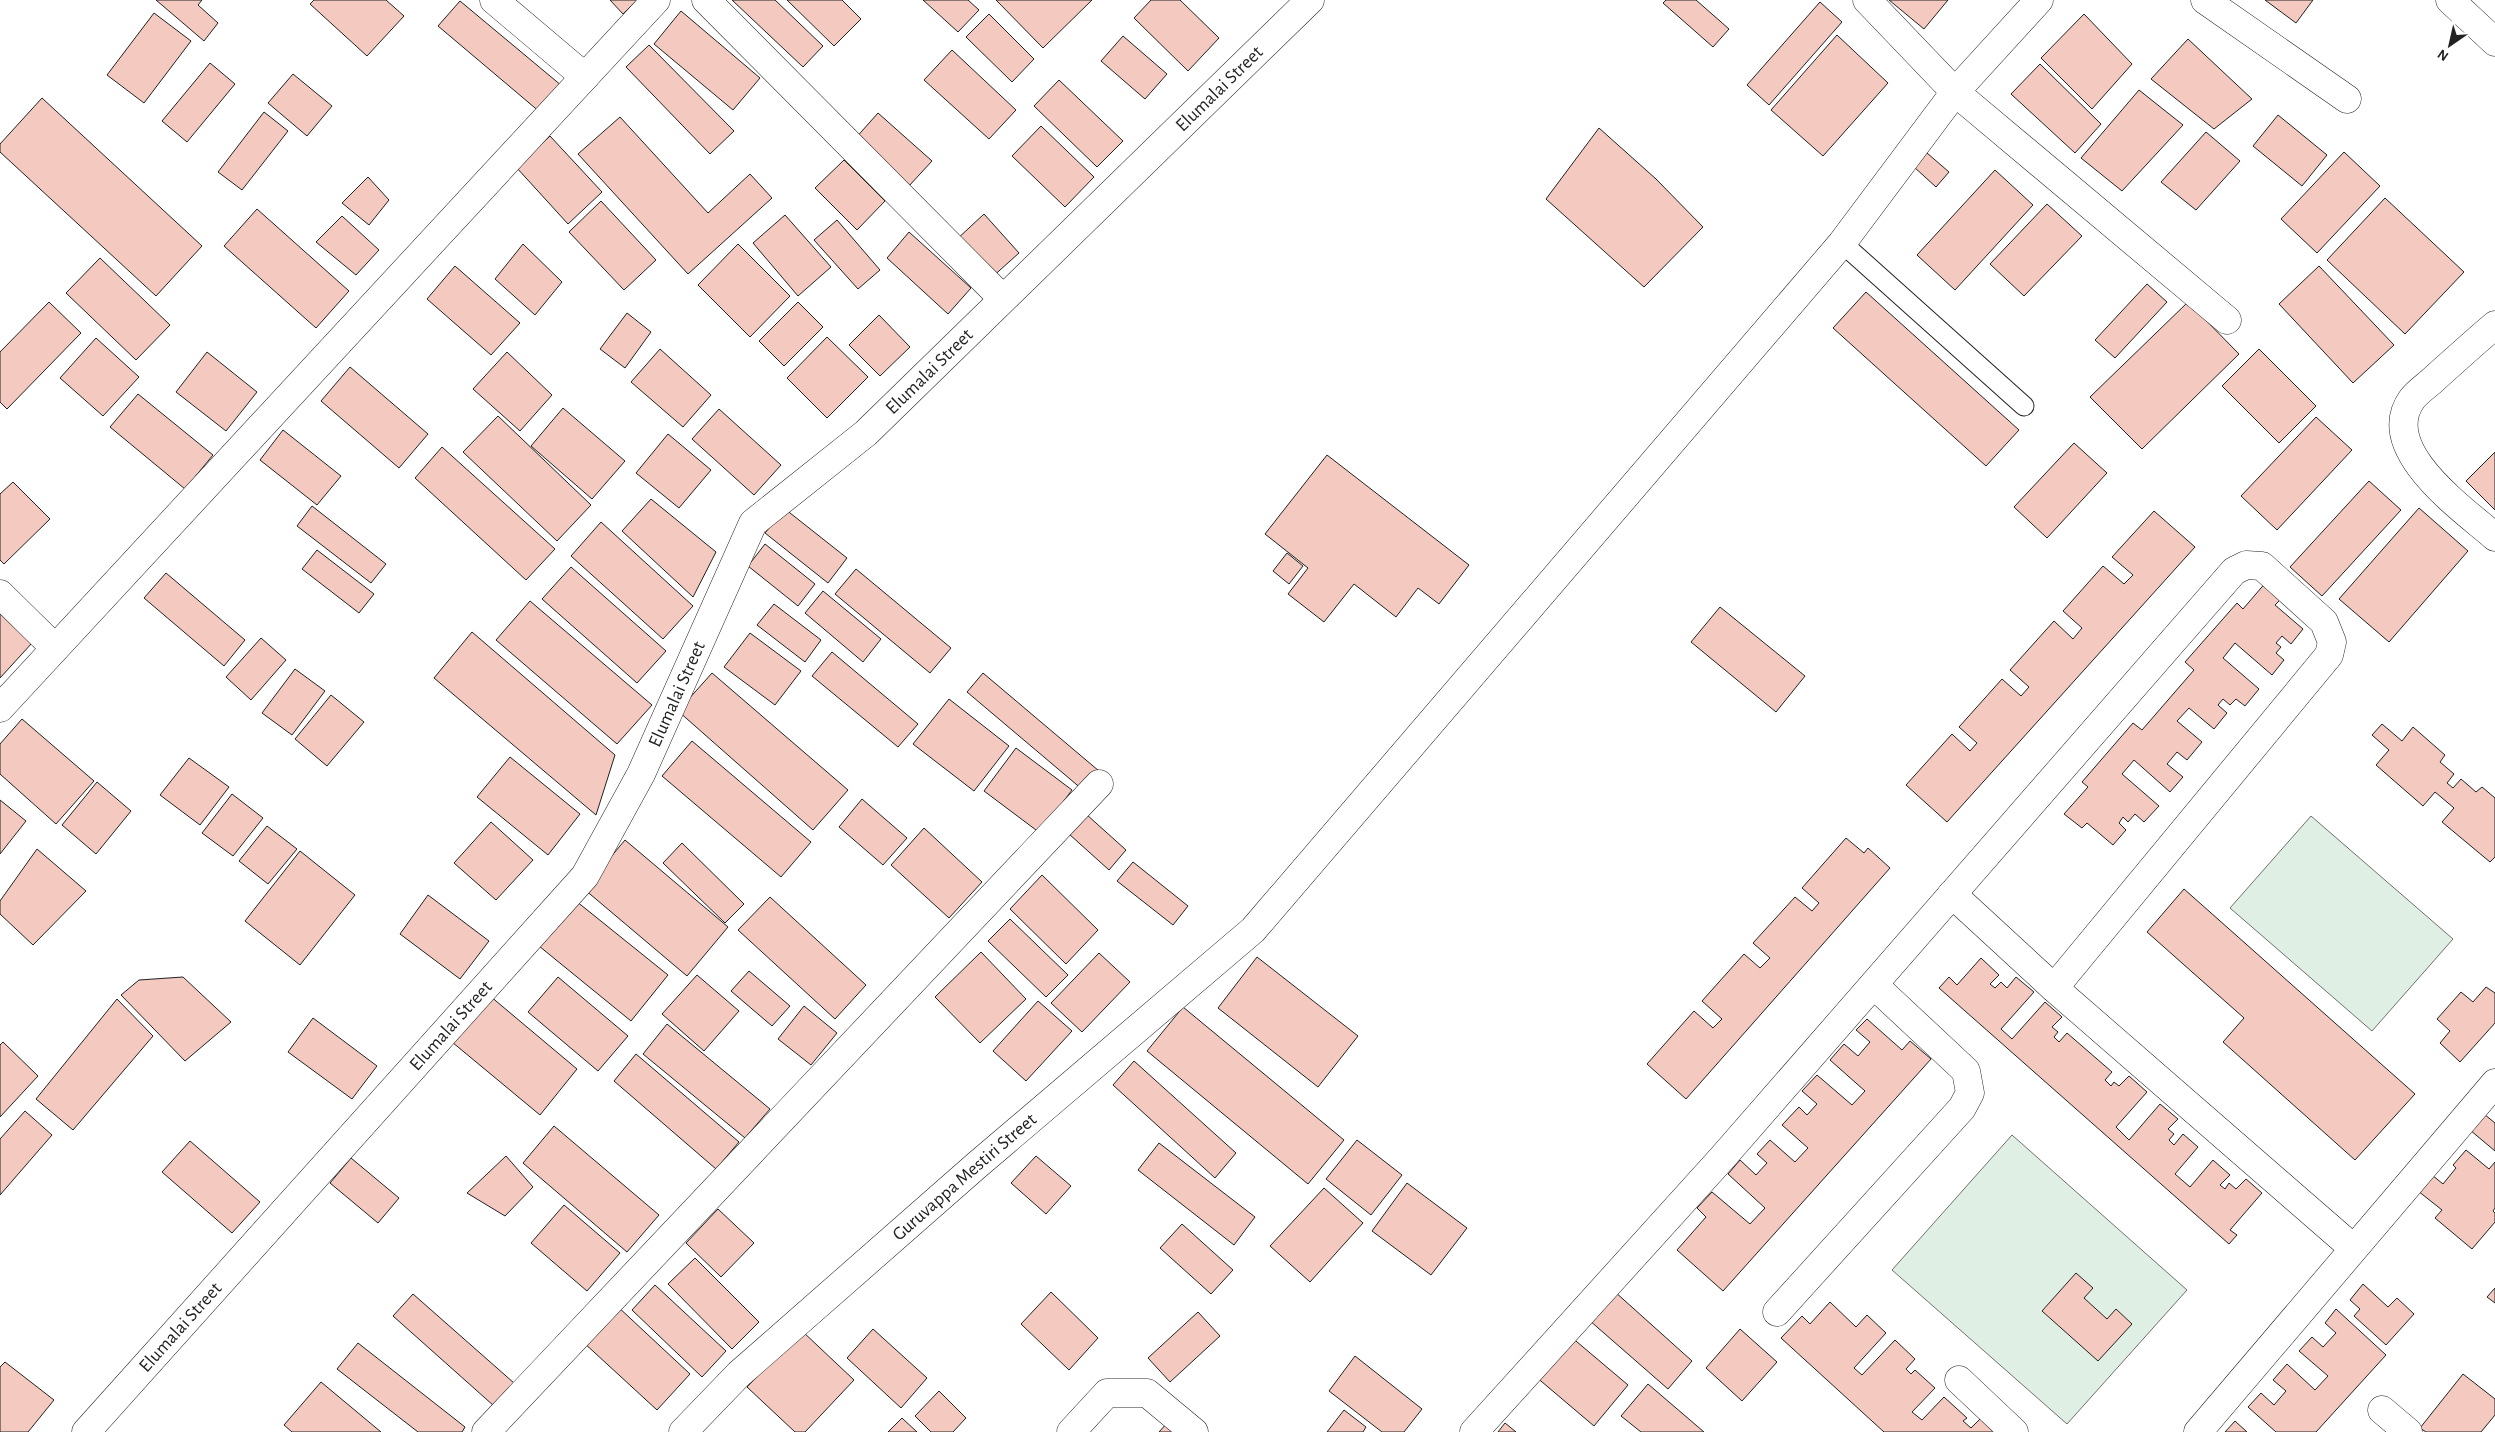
<svg xmlns="http://www.w3.org/2000/svg" width="2495" height="1432" viewBox="0 0 2495 1432" font-family="'Alegreya Sans',sans-serif">
  <style>
    .green { fill: #e0efe3; stroke: #6f6f6f }
    .building { fill: #f3c9c0; stroke: #222 }
    .lines { fill: none; stroke-linecap: round; stroke-linejoin: round }
    .lane-casing { stroke: #222; stroke-width: 21 }
    .street-casing { stroke: #222; stroke-width: 29 }
    .lane { stroke: #fff; stroke-width: 19 }
    .street { stroke: #fff; stroke-width: 28 }
    .labels { text-anchor: middle; dominant-baseline: central; stroke-width: 4; stroke-linejoin: round; paint-order: stroke }
    .street-label { font-size: 19px; fill: #222; stroke: #fff }
  </style>
  <rect width="100%" height="100%" fill="#fff"/>
  <!-- green -->
  <g class="green">
    <path d="M2311 816 2453 939 2372 1031 2230 908Z"/>
    <path d="M2012 1135 2187 1290 2067 1424 1892 1270Z"/>
  </g>
  <!-- building -->
  <g class="building">
    <path d="M156 0H202L198 5 218 23 204 41Z"/>
    <path d="M314 0H386L404 16 367 56 310 4Z"/>
    <path d="M610 0H637L623 14Z"/>
    <path d="M732 0H775L823 46 803 67Z"/>
    <path d="M787 0H842L861 19 834 46Z"/>
    <path d="M923 0H968L979 10 958 32Z"/>
    <path d="M996 0H1092L1043 48Z"/>
    <path d="M1151 0H1180L1219 38 1188 71 1134 18Z"/>
    <path d="M1666 0H1696L1729 29 1713 47 1663 3Z"/>
    <path d="M1889 0H1948L1924 29Z"/>
    <path d="M2265 0H2313L2296 23Z"/>
    <path d="M460 1 562 86 541 113 438 26Z"/>
    <path d="M1820 2 1842 22 1769 105 1747 85Z"/>
    <path d="M681 11 760 78 733 110 654 44Z"/>
    <path d="M154 13 191 41 144 103 107 75Z"/>
    <path d="M989 14 1034 59 1012 82 966 37Z"/>
    <path d="M2084 14 2132 64 2092 109 2041 58Z"/>
    <path d="M1837 35 1888 83 1823 156 1771 110Z"/>
    <path d="M1123 36 1167 74 1145 99 1101 61Z"/>
    <path d="M2188 39 2252 99 2214 129 2151 79Z"/>
    <path d="M649 45 734 131 710 154 626 67Z"/>
    <path d="M952 50 1016 110 989 139 924 80Z"/>
    <path d="M210 63 235 84 187 142 162 121Z"/>
    <path d="M2040 64 2101 124 2075 153 2011 94Z"/>
    <path d="M293 74 332 106 307 136 268 103Z"/>
    <path d="M1059 80 1123 141 1097 167 1034 106Z"/>
    <path d="M2139 90 2183 125 2122 191 2081 158Z"/>
    <path d="M42 98 202 246 156 296 0 152V144Z"/>
    <path d="M264 112 288 131 242 190 218 172Z"/>
    <path d="M878 113 932 161 908 187 854 140Z"/>
    <path d="M2278 115 2327 155 2302 186 2253 146Z"/>
    <path d="M620 117 708 213 750 174 772 198 688 274 578 154Z"/>
    <path d="M1041 126 1094 177 1065 207 1012 156Z"/>
    <path d="M1599 128 1656 179 1703 227 1644 287 1546 199Z"/>
    <path d="M2206 132 2240 161 2196 210 2161 182Z"/>
    <path d="M550 136 602 192 568 224 516 167Z"/>
    <path d="M2344 152 2380 186 2317 253 2281 219Z"/>
    <path d="M1927 153 1949 172 1936 187 1914 167Z"/>
    <path d="M844 160 885 201 857 230 815 188Z"/>
    <path d="M1995 170 2033 205 1955 290 1917 255Z"/>
    <path d="M368 177 389 200 369 225 342 203Z"/>
    <path d="M2385 198 2464 272 2405 334 2327 260Z"/>
    <path d="M601 201 656 260 624 290 569 232Z"/>
    <path d="M2047 204 2082 236 2024 296 1990 264Z"/>
    <path d="M257 209 349 291 316 328 224 246Z"/>
    <path d="M984 214 1019 253 990 279 955 241Z"/>
    <path d="M785 215 831 267 798 296 753 243Z"/>
    <path d="M342 216 379 250 356 275 316 242Z"/>
    <path d="M837 220 880 270 858 289 814 240Z"/>
    <path d="M909 232 971 288 948 314 887 258Z"/>
    <path d="M523 244 562 282 535 315 495 279Z"/>
    <path d="M738 244 790 296 750 337 698 285Z"/>
    <path d="M100 258 170 325 136 360 66 293Z"/>
    <path d="M455 266 520 323 491 355 427 299Z"/>
    <path d="M2319 266 2394 345 2353 383 2279 304Z"/>
    <path d="M2147 284 2167 302 2115 358 2095 340Z"/>
    <path d="M1866 292 2019 430 1986 466 1833 328Z"/>
    <path d="M49 302 81 333 7 409 0 402V352Z"/>
    <path d="M798 302 823 327 784 366 759 341Z"/>
    <path d="M2188 302 2239 354 2142 449 2090 397Z"/>
    <path d="M627 313 651 332 625 368 600 349Z"/>
    <path d="M879 315 910 347 880 376 849 345Z"/>
    <path d="M827 337 868 377 827 418 787 378Z"/>
    <path d="M96 338 139 377 103 416 60 378Z"/>
    <path d="M660 349 711 395 683 427 631 382Z"/>
    <path d="M2259 349 2316 406 2279 443 2222 386Z"/>
    <path d="M207 352 257 392 226 431 176 392Z"/>
    <path d="M507 352 552 395 520 431 473 389Z"/>
    <path d="M350 367 428 434 399 468 321 401Z"/>
    <path d="M138 394 213 455 185 489 110 427Z"/>
    <path d="M563 408 625 461 592 499 531 446Z"/>
    <path d="M719 409 781 465 754 495 692 439Z"/>
    <path d="M498 416 591 505 557 541 463 452Z"/>
    <path d="M2316 417 2352 450 2277 530 2241 496Z"/>
    <path d="M283 430 341 476 317 505 260 460Z"/>
    <path d="M668 434 711 470 679 508 636 473Z"/>
    <path d="M2074 443 2107 473 2047 538 2014 507Z"/>
    <path d="M442 447 555 549 526 580 415 478Z"/>
    <path d="M2495 452V510L2466 481Z"/>
    <path d="M1327 455 1469 565 1439 604 1418 588 1396 617 1354 584 1324 622 1288 594 1308 568 1265 534Z"/>
    <path d="M2369 481 2401 510 2322 596 2290 567Z"/>
    <path d="M13 482 50 519 4 564 0 560V494Z"/>
    <path d="M651 499 716 552 693 597 622 531Z"/>
    <path d="M312 506 386 564 371 583 297 526Z"/>
    <path d="M2419 508 2468 551 2389 642 2339 599Z"/>
    <path d="M785 509 847 558 828 583 765 533Z"/>
    <path d="M2154 511 2195 547 1947 822 1906 785 1952 734 1970 751 1977 743 1959 727 2002 679 2021 696 2029 687 2010 670 2054 621 2073 639 2082 628 2063 611 2103 566 2124 584 2133 575 2112 557Z"/>
    <path d="M601 522 693 606 663 639 571 556Z"/>
    <path d="M765 544 815 584 798 606 748 566Z"/>
    <path d="M317 550 374 594 359 613 302 569Z"/>
    <path d="M1287 553 1303 566 1289 584 1273 571Z"/>
    <path d="M571 567 666 651 637 683 542 599Z"/>
    <path d="M856 569 951 648 930 673 835 594Z"/>
    <path d="M166 573 245 640 224 666 144 598Z"/>
    <path d="M2267 581 2284 596 2275 605 2303 629 2291 644 2282 636 2276 643 2281 647 2276 653 2284 660 2272 675 2235 643 2223 658 2259 689 2245 706 2236 699 2230 705 2223 699 2218 705 2227 713 2214 729 2189 708 2177 721 2202 742 2187 760 2177 752 2167 764 2183 777 2170 792 2134 760 2122 774 2159 806 2144 822 2135 814 2128 822 2123 817 2119 823 2126 830 2113 845 2087 823 2082 828 2064 814 2088 787 2082 782 2133 723 2142 730 2194 670 2185 662 2237 603 2243 609Z"/>
    <path d="M823 591 881 639 863 662 805 613Z"/>
    <path d="M530 601 652 705 617 744 496 640Z"/>
    <path d="M774 604 821 640 805 662 757 625Z"/>
    <path d="M1720 607 1805 676 1776 712 1691 642Z"/>
    <path d="M0 613 32 643 0 678Z"/>
    <path d="M472 632 615 755 596 815 434 678Z"/>
    <path d="M750 633 801 671 775 705 724 667Z"/>
    <path d="M261 638 286 660 251 700 226 677Z"/>
    <path d="M832 652 918 724 898 747 812 676Z"/>
    <path d="M295 669 325 691 292 735 262 713Z"/>
    <path d="M712 673 848 790 813 830 678 711Z"/>
    <path d="M983 673 1099 771 1083 790 967 692Z"/>
    <path d="M331 695 364 722 327 766 295 739Z"/>
    <path d="M949 699 1009 746 974 791 913 744Z"/>
    <path d="M22 719 94 781 56 824 0 774V744Z"/>
    <path d="M2382 724 2402 741 2413 727 2445 755 2440 762 2454 774 2447 783 2453 788 2461 779 2476 792 2482 787 2495 798V857L2490 862 2442 822 2454 808 2435 792 2423 806 2376 765 2389 750 2372 735Z"/>
    <path d="M692 741 811 842 781 877 662 776Z"/>
    <path d="M1016 748 1072 790 1040 833 984 791Z"/>
    <path d="M510 757 580 814 548 855 477 797Z"/>
    <path d="M189 758 229 787 200 825 160 795Z"/>
    <path d="M97 782 131 811 96 854 62 825Z"/>
    <path d="M232 794 263 818 233 856 202 833Z"/>
    <path d="M862 799 907 838 883 865 839 827Z"/>
    <path d="M0 800 26 821 0 854Z"/>
    <path d="M1086 814 1126 850 1109 870 1069 834Z"/>
    <path d="M491 822 533 860 496 900 454 863Z"/>
    <path d="M267 826 297 849 268 884 239 861Z"/>
    <path d="M924 828 982 882 949 918 891 865Z"/>
    <path d="M1846 838 1864 853 1868 848 1890 868 1686 1099 1647 1064 1694 1011 1713 1028 1722 1019 1702 1001 1744 954 1760 968 1770 958 1753 943 1795 897 1812 911 1819 903 1802 888Z"/>
    <path d="M625 840 728 927 687 976 584 889Z"/>
    <path d="M682 843 744 904 725 923 663 863Z"/>
    <path d="M37 849 86 891 33 945 0 914V901Z"/>
    <path d="M300 851 355 895 300 965 245 921Z"/>
    <path d="M1133 862 1188 906 1173 925 1117 881Z"/>
    <path d="M1042 875 1098 930 1066 964 1010 909Z"/>
    <path d="M2184 889 2415 1094 2355 1160 2223 1042 2244 1018 2147 932Z"/>
    <path d="M428 895 489 941 460 979 400 934Z"/>
    <path d="M770 897 866 985 835 1019 738 930Z"/>
    <path d="M576 901 668 975 631 1021 539 946Z"/>
    <path d="M1010 919 1068 975 1046 997 988 941Z"/>
    <path d="M981 952 1026 999 980 1043 935 997Z"/>
    <path d="M1099 953 1130 982 1082 1032 1051 1003Z"/>
    <path d="M1257 957 1358 1036 1318 1087 1218 1008Z"/>
    <path d="M1981 958 1999 975 1990 984 1995 988 2001 982 2007 988 2016 977 2034 992 2001 1029 2012 1039 2045 1002 2062 1017 2052 1027 2058 1032 2054 1037 2059 1042 2067 1033 2112 1072 2105 1080 2111 1086 2114 1082 2119 1086 2129 1076 2147 1092 2116 1127 2129 1140 2160 1104 2178 1119 2168 1129 2174 1134 2169 1140 2174 1145 2183 1134 2198 1147 2175 1174 2190 1187 2213 1160 2230 1175 2220 1185 2225 1189 2229 1183 2236 1189 2246 1179 2262 1193 2230 1230 2237 1235 2229 1244 1939 988 1949 977 1957 985Z"/>
    <path d="M749 971 790 1006 772 1026 731 991Z"/>
    <path d="M697 975 739 1011 704 1051 662 1014Z"/>
    <path d="M183 977 231 1022 185 1061 121 995 139 980Z"/>
    <path d="M558 977 628 1036 598 1071 528 1012Z"/>
    <path d="M2486 987 2495 993V1023L2460 1062 2440 1043 2450 1031 2437 1019 2461 992 2473 1002Z"/>
    <path d="M490 996 577 1069 540 1115 452 1042Z"/>
    <path d="M117 999 153 1036 73 1130 36 1099Z"/>
    <path d="M1038 1001 1072 1031 1026 1081 993 1051Z"/>
    <path d="M804 1006 837 1033 811 1065 778 1039Z"/>
    <path d="M1183 1007 1344 1140 1308 1184 1147 1051Z"/>
    <path d="M313 1018 377 1066 352 1099 288 1052Z"/>
    <path d="M1867 1019 1902 1050 1910 1041 1931 1059 1723 1291 1677 1250 1706 1217 1697 1208 1712 1192 1750 1224 1765 1208 1728 1174 1740 1160 1756 1175 1767 1163 1757 1154 1770 1140 1795 1162 1808 1148 1782 1125 1799 1107 1807 1115 1817 1104 1802 1091 1817 1075 1852 1105 1865 1091 1830 1060 1844 1044 1858 1056 1870 1042 1856 1030Z"/>
    <path d="M667 1024 770 1109 745 1138 643 1054Z"/>
    <path d="M3 1042 38 1076 0 1117V1045Z"/>
    <path d="M636 1054 739 1142 716 1169 614 1081Z"/>
    <path d="M1134 1061 1236 1153 1215 1178 1113 1085Z"/>
    <path d="M25 1111 52 1135 0 1195V1139Z"/>
    <path d="M2484 1114 2495 1123V1151L2470 1130Z"/>
    <path d="M554 1126 659 1215 627 1252 523 1163Z"/>
    <path d="M1357 1140 1402 1175 1371 1215 1326 1179Z"/>
    <path d="M190 1141 260 1202 232 1233 162 1172Z"/>
    <path d="M1159 1143 1255 1217 1234 1245 1138 1170Z"/>
    <path d="M2466 1150 2489 1169 2495 1162V1208L2493 1211 2495 1213V1222L2472 1249 2435 1218 2442 1210 2418 1191 2432 1175 2443 1184 2456 1168 2453 1165Z"/>
    <path d="M506 1156 533 1187 505 1216 467 1193Z"/>
    <path d="M1036 1156 1071 1186 1046 1214 1011 1183Z"/>
    <path d="M351 1158 399 1198 378 1223 330 1183Z"/>
    <path d="M1407 1183 1467 1228 1431 1275 1372 1231Z"/>
    <path d="M1324 1188 1363 1223 1310 1282 1270 1246Z"/>
    <path d="M564 1205 620 1253 587 1291 531 1243Z"/>
    <path d="M718 1209 754 1243 721 1277 686 1243Z"/>
    <path d="M1182 1224 1233 1270 1211 1294 1160 1248Z"/>
    <path d="M695 1258 759 1322 732 1349 668 1284Z"/>
    <path d="M2076 1273 2093 1288 2084 1298 2107 1319 2116 1309 2132 1324 2098 1361 2042 1311Z"/>
    <path d="M2363 1284 2388 1307 2397 1298 2414 1314 2386 1345 2354 1316 2360 1309 2350 1300Z"/>
    <path d="M655 1285 726 1351 702 1377 632 1310Z"/>
    <path d="M2495 1288V1303L2487 1297Z"/>
    <path d="M1614 1291 1692 1361 1668 1389 1589 1320Z"/>
    <path d="M1051 1292 1098 1338 1069 1370 1021 1324Z"/>
    <path d="M413 1294 514 1383 494 1406 393 1316Z"/>
    <path d="M1830 1302 1856 1327 1867 1315 1886 1333 1854 1368 1862 1375 1895 1340 1915 1359 1906 1369 1911 1374 1915 1370 1935 1388 1912 1412 1922 1420 1944 1397 1967 1418 1963 1421 1971 1428 1980 1419 1994 1432H1884L1781 1338 1802 1316 1810 1324Z"/>
    <path d="M616 1305 690 1374 657 1410 582 1341Z"/>
    <path d="M2336 1309 2386 1355 2316 1432H2276L2248 1407 2261 1393 2274 1405 2286 1391 2273 1380 2287 1364 2315 1390 2328 1376 2299 1351 2312 1337 2323 1347 2336 1333 2325 1323Z"/>
    <path d="M1198 1312 1220 1336 1170 1382 1148 1358Z"/>
    <path d="M873 1329 927 1378 901 1408 847 1358Z"/>
    <path d="M1740 1329 1777 1362 1742 1401 1706 1368Z"/>
    <path d="M801 1330 854 1380 805 1432H795L747 1387Z"/>
    <path d="M1570 1336 1628 1385 1594 1426 1535 1376Z"/>
    <path d="M358 1343 465 1427 462 1432H418L337 1369Z"/>
    <path d="M1355 1356 1422 1409 1404 1432H1382L1329 1391Z"/>
    <path d="M5 1362 54 1400 28 1432H0V1367Z"/>
    <path d="M2463 1374 2495 1399V1415L2481 1432H2426L2420 1428Z"/>
    <path d="M321 1382 381 1432H292L284 1425Z"/>
    <path d="M1648 1384 1704 1432H1641L1621 1416Z"/>
    <path d="M939 1391 966 1418 953 1432H931L915 1416Z"/>
    <path d="M1344 1410 1366 1427 1363 1432H1327Z"/>
    <path d="M902 1418 917 1432H888Z"/>
    <path d="M2235 1421 2247 1432H2225Z"/>
    <path d="M1167 1423 1177 1432H1159Z"/>
    <path d="M1505 1423 1516 1432H1498Z"/>
  </g>
  <g class="lines">
    <defs>
      <path id="lane" d="M1842 243 2024 406"/>
      <g id="street">
        <path d="M494 0 585 77"/>
        <path d="M706 0 1002 298"/>
        <path d="M1867 0 1955 92 2227 320"/>
        <path d="M2205 0 2347 99"/>
        <path d="M2450 0 2495 42"/>
        <path d="M2495 325C2475 342 2455 360 2435 378 2428 385 2418 391 2412 399 2376 449 2463 509 2495 537"/>
        <path d="M0 594 55 648"/>
        <path d="M0 708 656 0"/>
        <path d="M1952 894 2054 988 2353 1248"/>
        <path d="M1777 1312 1962 1108 1970 1093 1966 1071 1874 985"/>
        <path d="M1959 1380 2014 1432"/>
        <path d="M2382 1410 2408 1432"/>
        <path id="s1" d="M86 1432 585 876 641 774 753 523 866 433 1310 0"/>
        <path d="M486 1432 1099 784"/>
        <path id="s2" d="M683 1432 739 1374 977 1165 1253 930 1842 243 1955 92 2039 0"/>
        <path d="M1071 1432 1107 1393H1147L1194 1432"/>
        <path d="M1474 1432 1723 1157 2234 571 2246 565 2262 566 2324 622 2332 642 2329 655 2054 988"/>
        <path d="M2198 1432 2495 1083"/>
      </g>
    </defs>
    <!-- lane casing -->
    <use href="#lane" class="lane-casing"/>
    <!-- street casing -->
    <use href="#street" class="street-casing"/>
    <!-- lane -->
    <use href="#lane" class="lane"/>
    <!-- street -->
    <use href="#street" class="street"/>
  </g>
  <g class="labels">
    <!-- street labels -->
    <g class="street-label">
      <text stroke="none"><textPath href="#s1" startOffset="1776">Elumalai Street</textPath></text>
      <text stroke="none"><textPath href="#s1" startOffset="1371">Elumalai Street</textPath></text>
      <text stroke="none"><textPath href="#s1" startOffset="951">Elumalai Street</textPath></text>
      <text stroke="none"><textPath href="#s1" startOffset="546">Elumalai Street</textPath></text>
      <text stroke="none"><textPath href="#s2" startOffset="380">Guruvappa Mestiri Street</textPath></text>
      <text stroke="none"><textPath href="#s1" startOffset="141">Elumalai Street</textPath></text>
    </g>
  </g>
  <!-- north arrow -->
  <g transform="translate(2450 45) rotate(214)" stroke="#ffffff" stroke-width="4" paint-order="stroke">
  <path d="M0-4L9 19L0 12L-9 19Z" fill="#222222"/>
  <text y="-8" font-size="14" font-weight="bold" text-anchor="middle" fill="#222222">N</text>
  </g>
</svg>
